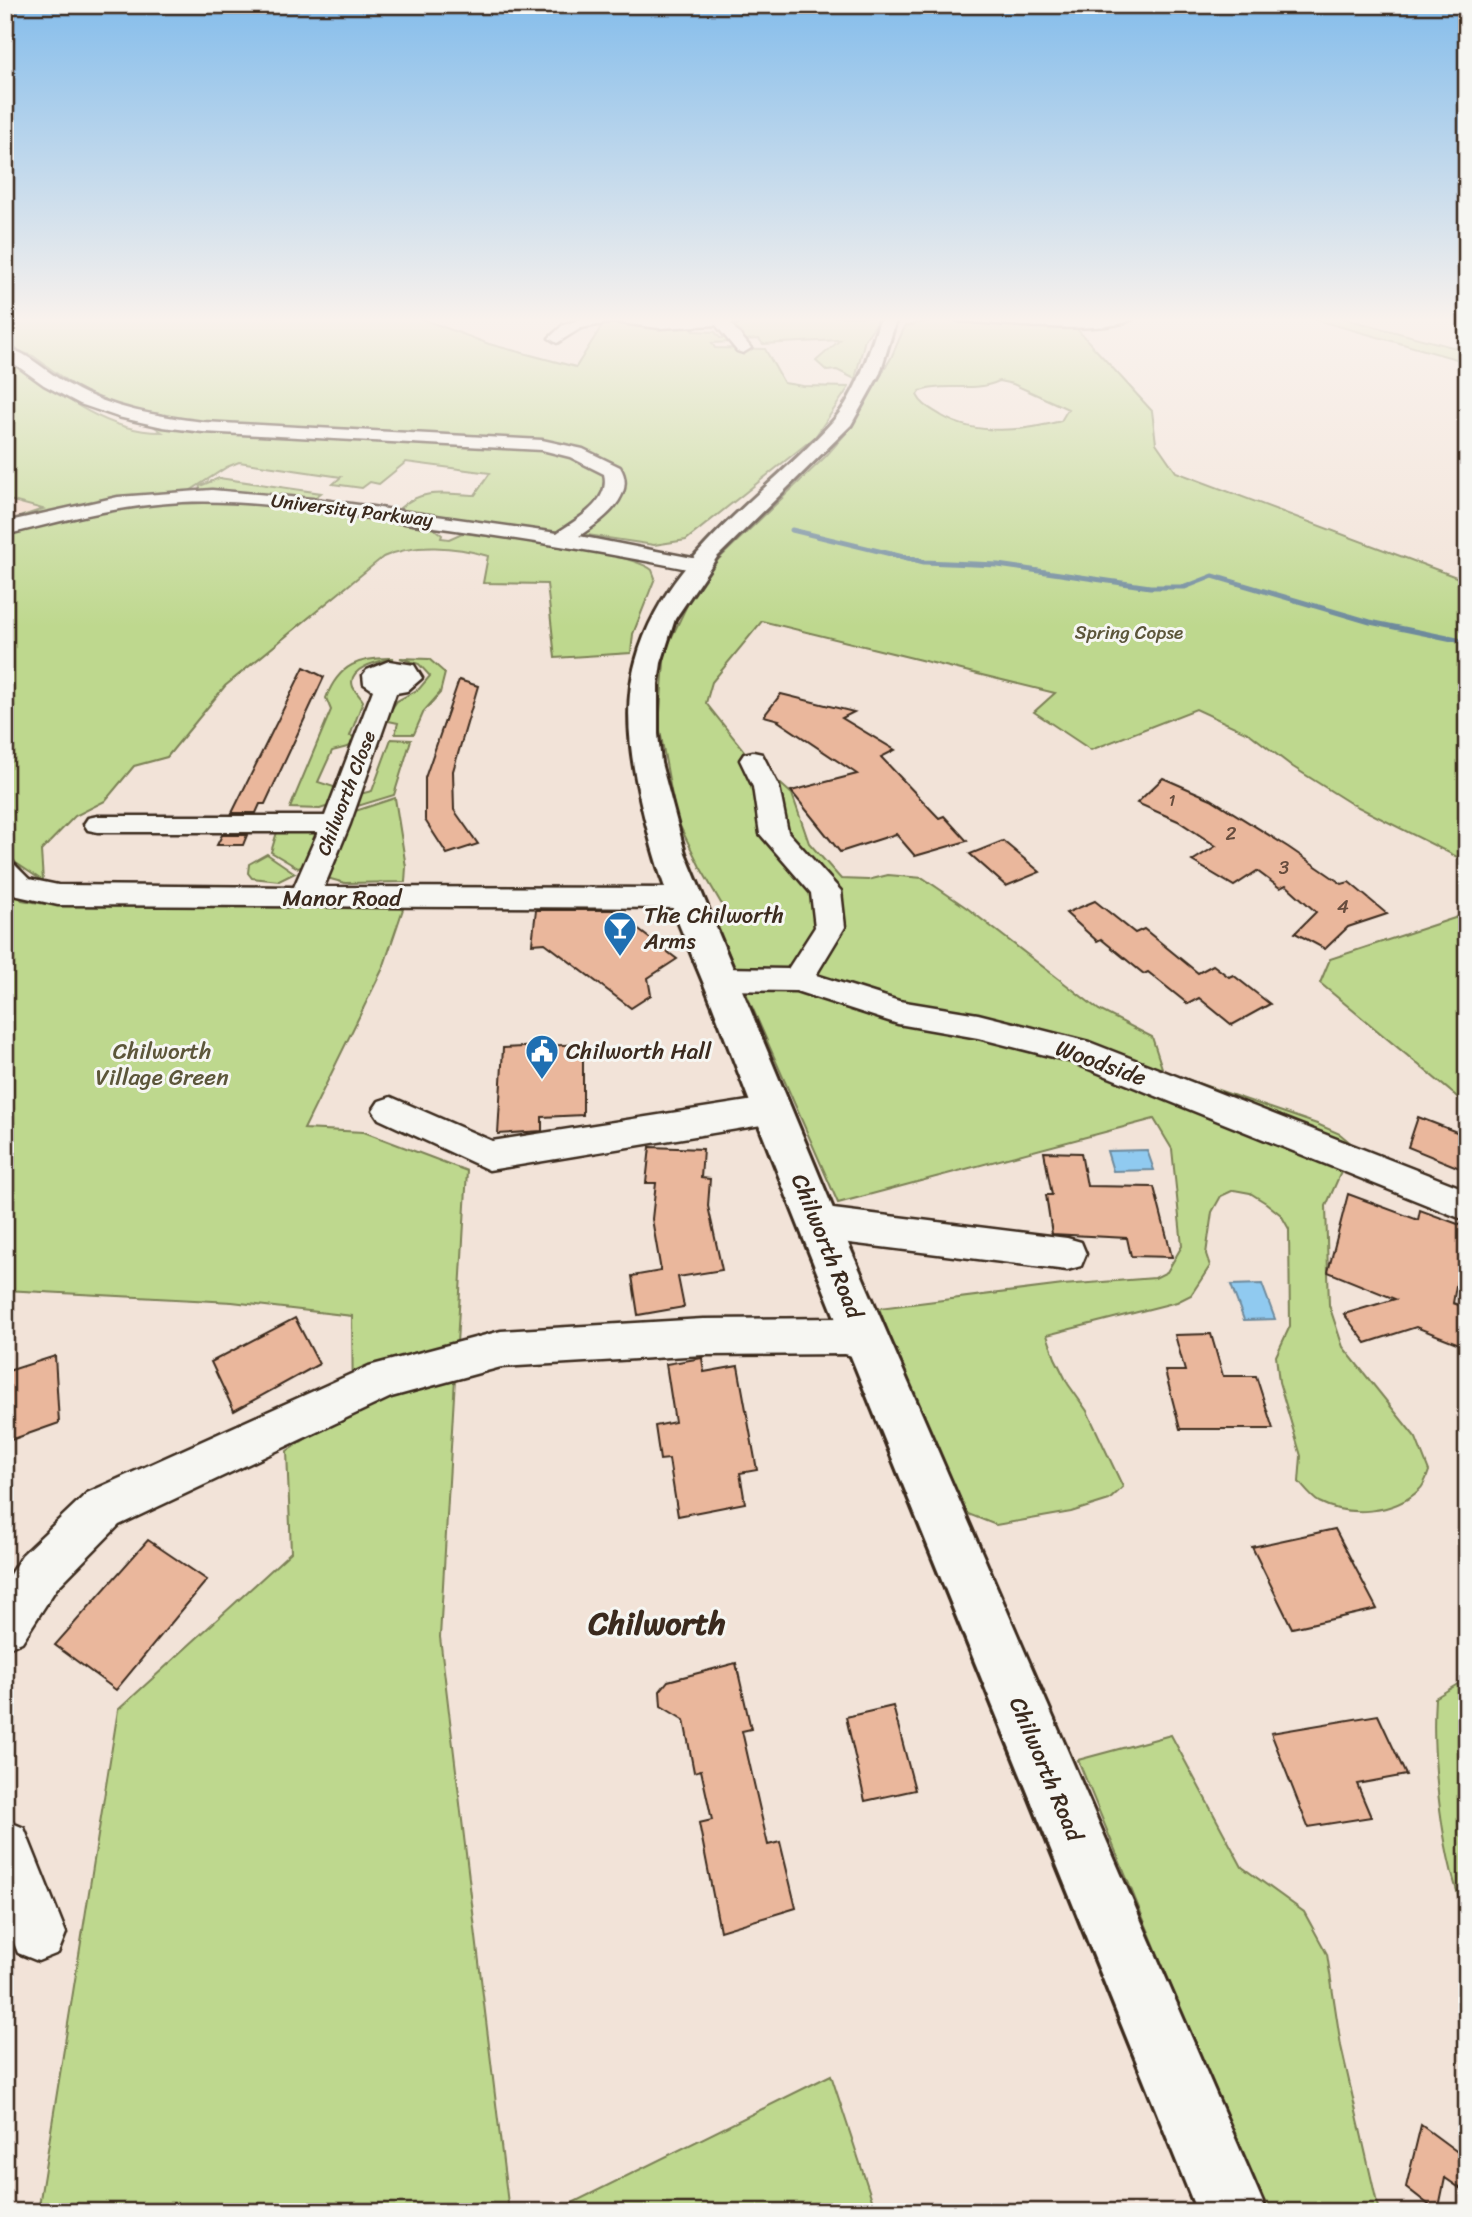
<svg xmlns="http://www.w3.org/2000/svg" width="1472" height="2217" viewBox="0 0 1472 2217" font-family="Sriracha,sans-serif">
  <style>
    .built { fill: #f0d6c6 }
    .green { fill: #bed88e; stroke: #7c8156; stroke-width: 2; fill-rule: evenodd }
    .water { fill: #90caf0; stroke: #6e8a9c; stroke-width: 2 }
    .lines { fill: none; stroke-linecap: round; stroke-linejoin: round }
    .stream { stroke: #6e8a9c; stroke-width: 5 }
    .building { fill: #eab79c; stroke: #3b2a1e; stroke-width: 2 }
    .minor-casing { stroke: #3b2a1e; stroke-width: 5 }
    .major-casing { stroke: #3b2a1e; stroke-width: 6 }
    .minor { fill: #f6f6f2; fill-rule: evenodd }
    .major { fill: #f6f6f2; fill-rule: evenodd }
    .labels { text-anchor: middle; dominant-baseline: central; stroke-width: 6; stroke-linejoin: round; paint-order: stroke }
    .far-number-label { font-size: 16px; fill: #674d3e }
    .far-street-label { font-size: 19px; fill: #3b2a1e; stroke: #f6f6f2 }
    .far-park-label { font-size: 19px; fill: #5c563a; stroke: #f6f6f2 }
    .number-label { font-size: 19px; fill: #674d3e }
    .street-label { font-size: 23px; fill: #3b2a1e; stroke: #f6f6f2 }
    .poi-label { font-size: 23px; fill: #3b2a1e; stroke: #f6f6f2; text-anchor: start }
    .park-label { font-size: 23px; fill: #5c563a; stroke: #f6f6f2 }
    .near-quarter-label { font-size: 32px; font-weight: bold; fill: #3b2a1e; stroke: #f6f6f2 }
  </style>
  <rect width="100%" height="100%" fill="#f2e3d8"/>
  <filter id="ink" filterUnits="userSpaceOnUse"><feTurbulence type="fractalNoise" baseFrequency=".0143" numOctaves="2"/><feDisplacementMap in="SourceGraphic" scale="14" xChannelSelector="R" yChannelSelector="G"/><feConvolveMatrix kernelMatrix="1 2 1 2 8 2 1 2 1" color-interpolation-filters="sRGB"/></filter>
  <g filter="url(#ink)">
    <!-- built -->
    <path class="built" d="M5 499 45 509 5 522Z"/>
    <!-- green -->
    <g class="green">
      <path d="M5 317H417L489 344 576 367 603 324 715 323 720 326H695L693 331 715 332 720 338H728L731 342 712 343 715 348 765 349 784 383 803 386 849 387 815 437 686 540 654 545 561 531 550 534 408 512 400 508C423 488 446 494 475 495L490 473 406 462 379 484 370 482 362 488 333 484 341 477 239 462 227 467 188 492 97 502 5 524V522L43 509 5 499V357L17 362C59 394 107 433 162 432L127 408 82 392 33 356 5 347Z"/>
      <path d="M761 317H876V324L865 339 855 379 837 370 827 371 816 361 840 340 763 344 759 339 743 340 730 325Z"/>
      <path d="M1306 317H1338L1460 349 1467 351V362Z"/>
      <path d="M942 319 1076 328 1152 411 1156 443 1176 472 1467 581V862L1350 803 1293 767 1250 734 1196 709 1091 750 1034 712 1055 693 762 621 712 682 706 703 745 752 792 794 809 843 841 879 868 880 888 875 923 878 967 908 1099 1010 1152 1037 1163 1071 1317 1124 1340 1134 1353 1145 1326 1206 1329 1305 1343 1347 1416 1438 1429 1471C1427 1477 1424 1486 1419 1490 1394 1514 1348 1517 1319 1502 1312 1498 1305 1489 1299 1482L1301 1456 1279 1382 1276 1356 1290 1326 1289 1229 1281 1215 1266 1203 1250 1193 1234 1190 1221 1196 1212 1212 1206 1254 1210 1266 1191 1295 1177 1302 1047 1335 1055 1358 1068 1384 1087 1411 1123 1487 1109 1500 1071 1512 996 1525 968 1514 949 1495 879 1308 1063 1285 1155 1278 1167 1272 1182 1246 1172 1149 1154 1119 838 1203 714 920 728 915 700 867 676 818 659 725 665 651 701 576 826 456 848 431 891 358 905 326ZM999 381 1013 384 1068 409 1061 421C1024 431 976 436 942 416 932 409 923 407 917 395L920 391C947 382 974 393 999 381Z"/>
      <path d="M219 478 321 493 313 499 306 500 199 491 200 486Z"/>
      <path d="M216 501 247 503 433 528 442 535 441 538 449 539 462 533C499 537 628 551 652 570L655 578 633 634 631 653 555 658 547 584 483 583 488 556C455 546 414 543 383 557L225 686 167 757 134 766 105 801 75 816 41 851 43 881 16 863 5 850V534L91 511 158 502Z"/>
      <path d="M394 658C380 661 346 667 353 687 356 693 360 696 363 701L350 736 358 737 351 746 332 751 318 782 334 787 336 792 329 806 320 809 290 808 331 710 326 698C339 664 360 657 394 658Z"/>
      <path d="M400 658 429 659 445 673 440 693 424 711 414 734H395L398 723 384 720 397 701 419 689 430 676 419 664Z"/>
      <path d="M391 739 411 740 394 795 348 809V797L372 791Z"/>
      <path d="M395 798 406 867 405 882 345 883 327 878 343 815Z"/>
      <path d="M277 832H321L304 866 298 868 271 852Z"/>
      <path d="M267 854 295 873 279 881 252 878 248 873 249 864Z"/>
      <path d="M5 882 22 900 45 904 403 909 383 968 304 1129 364 1132 467 1171 440 1637 509 2212H38L118 1710 291 1552 287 1451 353 1408 352 1316 232 1302 5 1290Z"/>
      <path d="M1467 914V1105L1320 983 1330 959Z"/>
      <path d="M1461 1682 1467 1683V1918C1442 1862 1431 1759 1435 1698Z"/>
      <path d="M1171 1735 1242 1867 1304 1912 1327 1954 1341 2046 1379 2212H1264L1078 1760Z"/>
      <path d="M831 2075 876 2212H570L568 2205Z"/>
    </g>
    <!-- water -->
    <g class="water">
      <path d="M1147 1150 1154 1170 1113 1171 1107 1151Z"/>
      <path d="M1262 1284 1275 1319 1244 1320 1231 1285Z"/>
    </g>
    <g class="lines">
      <!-- stream -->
      <path class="stream" d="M792 530 924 562 998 565 1150 587H1185L1213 576 1370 622 1467 642"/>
    </g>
    <!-- building -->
    <g class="building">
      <path d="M304 667 324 677 265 804H260L256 813H232Z"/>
      <path d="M459 680 478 686 453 771 454 810 478 844 447 854 425 820V778Z"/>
      <path d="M781 694 854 712 842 718 895 750 881 757 939 818 944 816 967 841 915 856 896 834 840 852 791 791 857 774 778 721 779 720 764 716Z"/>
      <path d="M1163 778 1211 799 1288 847 1342 884 1349 882 1387 914 1348 927 1325 949 1295 933 1316 912 1286 885 1280 888 1257 871 1234 886 1192 861 1216 846 1178 821 1137 803Z"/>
      <path d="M222 835H247L243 845H217Z"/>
      <path d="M1003 841 1040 872 1006 886 970 854Z"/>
      <path d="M1095 901 1135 933 1144 929 1198 973 1213 965 1229 977 1233 975 1270 1004 1232 1025 1199 998 1188 1004 1148 972 1144 974 1101 939 1097 941 1066 913Z"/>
      <path d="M536 910H612L677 959 648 978 651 995 631 1008 545 943 532 944Z"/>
      <path d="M583 1044V1115L542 1117V1131L498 1134 503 1048Z"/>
      <path d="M1418 1117 1467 1136V1171L1408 1147Z"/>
      <path d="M650 1147 703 1149 701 1178 710 1179 708 1206 722 1270 678 1277 684 1307 638 1315 632 1276 661 1271 652 1219 656 1183H646Z"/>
      <path d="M1044 1152 1081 1153 1087 1186 1154 1187 1172 1257 1131 1256 1127 1238 1052 1234 1046 1195H1052Z"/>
      <path d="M1348 1194 1418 1220 1420 1210 1466 1227 1453 1303 1467 1308V1347L1416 1327 1366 1343 1344 1314 1395 1299 1328 1272Z"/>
      <path d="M295 1318 319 1364 234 1411 211 1362Z"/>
      <path d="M1211 1334 1223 1376H1256L1273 1429H1180L1165 1371H1185L1175 1335Z"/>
      <path d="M55 1356 59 1423 5 1442V1372Z"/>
      <path d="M702 1358 704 1372 738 1366 757 1470 740 1473 745 1503 678 1516 669 1459 660 1460 655 1426 675 1422 666 1364Z"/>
      <path d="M1335 1529 1377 1609 1292 1628 1252 1547Z"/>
      <path d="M148 1540 207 1580 116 1690 55 1645Z"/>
      <path d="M736 1663 751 1729 742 1731 768 1845 780 1842 796 1908 720 1931 699 1823 712 1820 701 1770 694 1772 684 1720 661 1706 660 1691 668 1681Z"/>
      <path d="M893 1706 915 1790 865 1801 846 1717Z"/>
      <path d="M1378 1715 1406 1775 1357 1784 1371 1817 1308 1827 1271 1733Z"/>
      <path d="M1421 2125 1467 2159V2193L1445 2178 1438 2212 1406 2187Z"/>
    </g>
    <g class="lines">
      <defs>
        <g id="minor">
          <path d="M588 317H753L751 320 731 324 751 348 743 353 737 351 716 325 659 328 614 322 581 328 557 343 549 338 563 325Z"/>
          <path d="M952 317 1079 319 1135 317C1114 337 992 323 959 321Z"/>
          <path d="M5 347C31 354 48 374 71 386 111 409 158 416 203 422L542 440 583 449 620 467C638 496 600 522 579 536L698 559 706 560 709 565 706 570 698 571C594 550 489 534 383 520 317 511 250 499 182 502 121 505 64 520 5 535V522L118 497 212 490 323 500 557 533C577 519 611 502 604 474L570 457 542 450 203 432 163 427 118 417 80 404 44 385 5 357Z"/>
          <path d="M389 661 414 665 422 678 407 691 396 693 350 824 324 887 687 888 697 891 702 898 697 905 687 908 58 905 9 894 5 890V863L15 865 29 879 58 885 294 887 318 832H98L88 830 84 824 88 818 98 816H325L373 690 364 684 363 675 367 670Z"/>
          <path d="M753 752 762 754 779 787 788 832 841 891 845 927 816 975 899 1001 978 1014 1089 1042 1467 1190V1221L1069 1061 978 1038 898 1024 796 991 719 990 708 987 703 979 708 971 719 968 788 969 815 927 811 893 760 834 753 787 740 760 744 754Z"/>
          <path d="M391 1097 492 1141 773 1097 785 1101 791 1110 785 1119 773 1123 489 1170 379 1119 373 1110 379 1101Z"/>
          <path d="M817 1207 1067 1238 1081 1242 1086 1254 1081 1266 1067 1270 817 1239 804 1234 798 1223 804 1212Z"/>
          <path d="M845 1318 881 1329 887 1342 881 1355 867 1360 845 1354 703 1355 501 1367 391 1397 119 1525 56 1589 22 1642 5 1649V1582L22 1555 87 1493 369 1366 501 1331 703 1319Z"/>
          <path d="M5 1820 24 1828 66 1933 58 1953 38 1961 18 1953 5 1920Z"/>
        </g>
        <path id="major" d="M881 317H897L880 373 851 425 717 557 675 619 661 663 658 684V734L661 763 685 853 831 1204 1267 2212H1197C1077 1913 956 1615 835 1317 793 1213 752 1108 712 1004 692 953 666 899 652 847 637 789 619 721 636 661 665 555 763 499 833 421 858 393 869 352 881 317Z"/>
      </defs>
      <!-- minor casing -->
      <use href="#minor" class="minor-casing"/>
      <!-- major casing -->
      <use href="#major" class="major-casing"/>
      <!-- minor -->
      <use href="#minor" class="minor"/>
      <!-- major -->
      <use href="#major" class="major"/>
    </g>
  </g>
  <!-- sky -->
  <linearGradient id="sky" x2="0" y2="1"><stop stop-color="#85bdeb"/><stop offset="0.51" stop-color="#f9f2ed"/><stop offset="1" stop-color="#f9f2ed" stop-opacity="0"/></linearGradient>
  <rect width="1472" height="627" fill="url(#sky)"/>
  <!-- icons -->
  <defs>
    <symbol id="bar-pin" viewBox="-11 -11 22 30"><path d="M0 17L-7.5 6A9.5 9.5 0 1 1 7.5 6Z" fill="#1f6fb2" stroke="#f6f6f2"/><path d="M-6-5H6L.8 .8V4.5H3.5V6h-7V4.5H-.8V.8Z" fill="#fff"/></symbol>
    <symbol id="civic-pin" viewBox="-11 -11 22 30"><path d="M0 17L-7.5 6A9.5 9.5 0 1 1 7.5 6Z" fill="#1f6fb2" stroke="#f6f6f2"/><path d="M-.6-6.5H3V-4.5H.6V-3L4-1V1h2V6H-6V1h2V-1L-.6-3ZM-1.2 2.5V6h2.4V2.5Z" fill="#fff"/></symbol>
  </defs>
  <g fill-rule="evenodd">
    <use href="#bar-pin" x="601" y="909" width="38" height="52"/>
    <use href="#civic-pin" x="523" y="1032" width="38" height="52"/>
  </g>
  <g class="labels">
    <!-- far-number labels -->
    <g class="far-number-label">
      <text x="1172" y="800">1</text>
    </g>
    <!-- far-street labels -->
    <g class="far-street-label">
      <text transform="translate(352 510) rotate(7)">University Parkway</text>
      <text transform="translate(346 793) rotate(-69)">Chilworth Close</text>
    </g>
    <!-- far-park labels -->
    <g class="far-park-label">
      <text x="1129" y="632">Spring Copse</text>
    </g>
    <!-- number labels -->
    <g class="number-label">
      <text x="1231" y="833">2</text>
      <text x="1284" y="867">3</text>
      <text x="1343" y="906">4</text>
    </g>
    <!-- street labels -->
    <g class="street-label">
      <text x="342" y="898">Manor Road</text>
      <text transform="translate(1101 1063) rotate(20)">Woodside</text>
      <text transform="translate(827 1246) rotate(68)">Chilworth Road</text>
      <text transform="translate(1046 1769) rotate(67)">Chilworth Road</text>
    </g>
    <!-- poi labels -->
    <g class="poi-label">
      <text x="644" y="915">The Chilworth<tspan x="644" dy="26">Arms</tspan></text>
      <text x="566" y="1051">Chilworth Hall</text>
    </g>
    <!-- park labels -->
    <g class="park-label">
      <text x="162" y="1051">Chilworth<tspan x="162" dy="26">Village Green</tspan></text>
    </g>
    <!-- near-quarter labels -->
    <g class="near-quarter-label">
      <text x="657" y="1623">Chilworth</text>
    </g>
  </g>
  <!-- margin -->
  <rect width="1472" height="2217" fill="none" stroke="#f6f6f2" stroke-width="28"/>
  <rect x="14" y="14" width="1444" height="2189" fill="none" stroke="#3b2a1e" stroke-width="2.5" filter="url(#ink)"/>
</svg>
